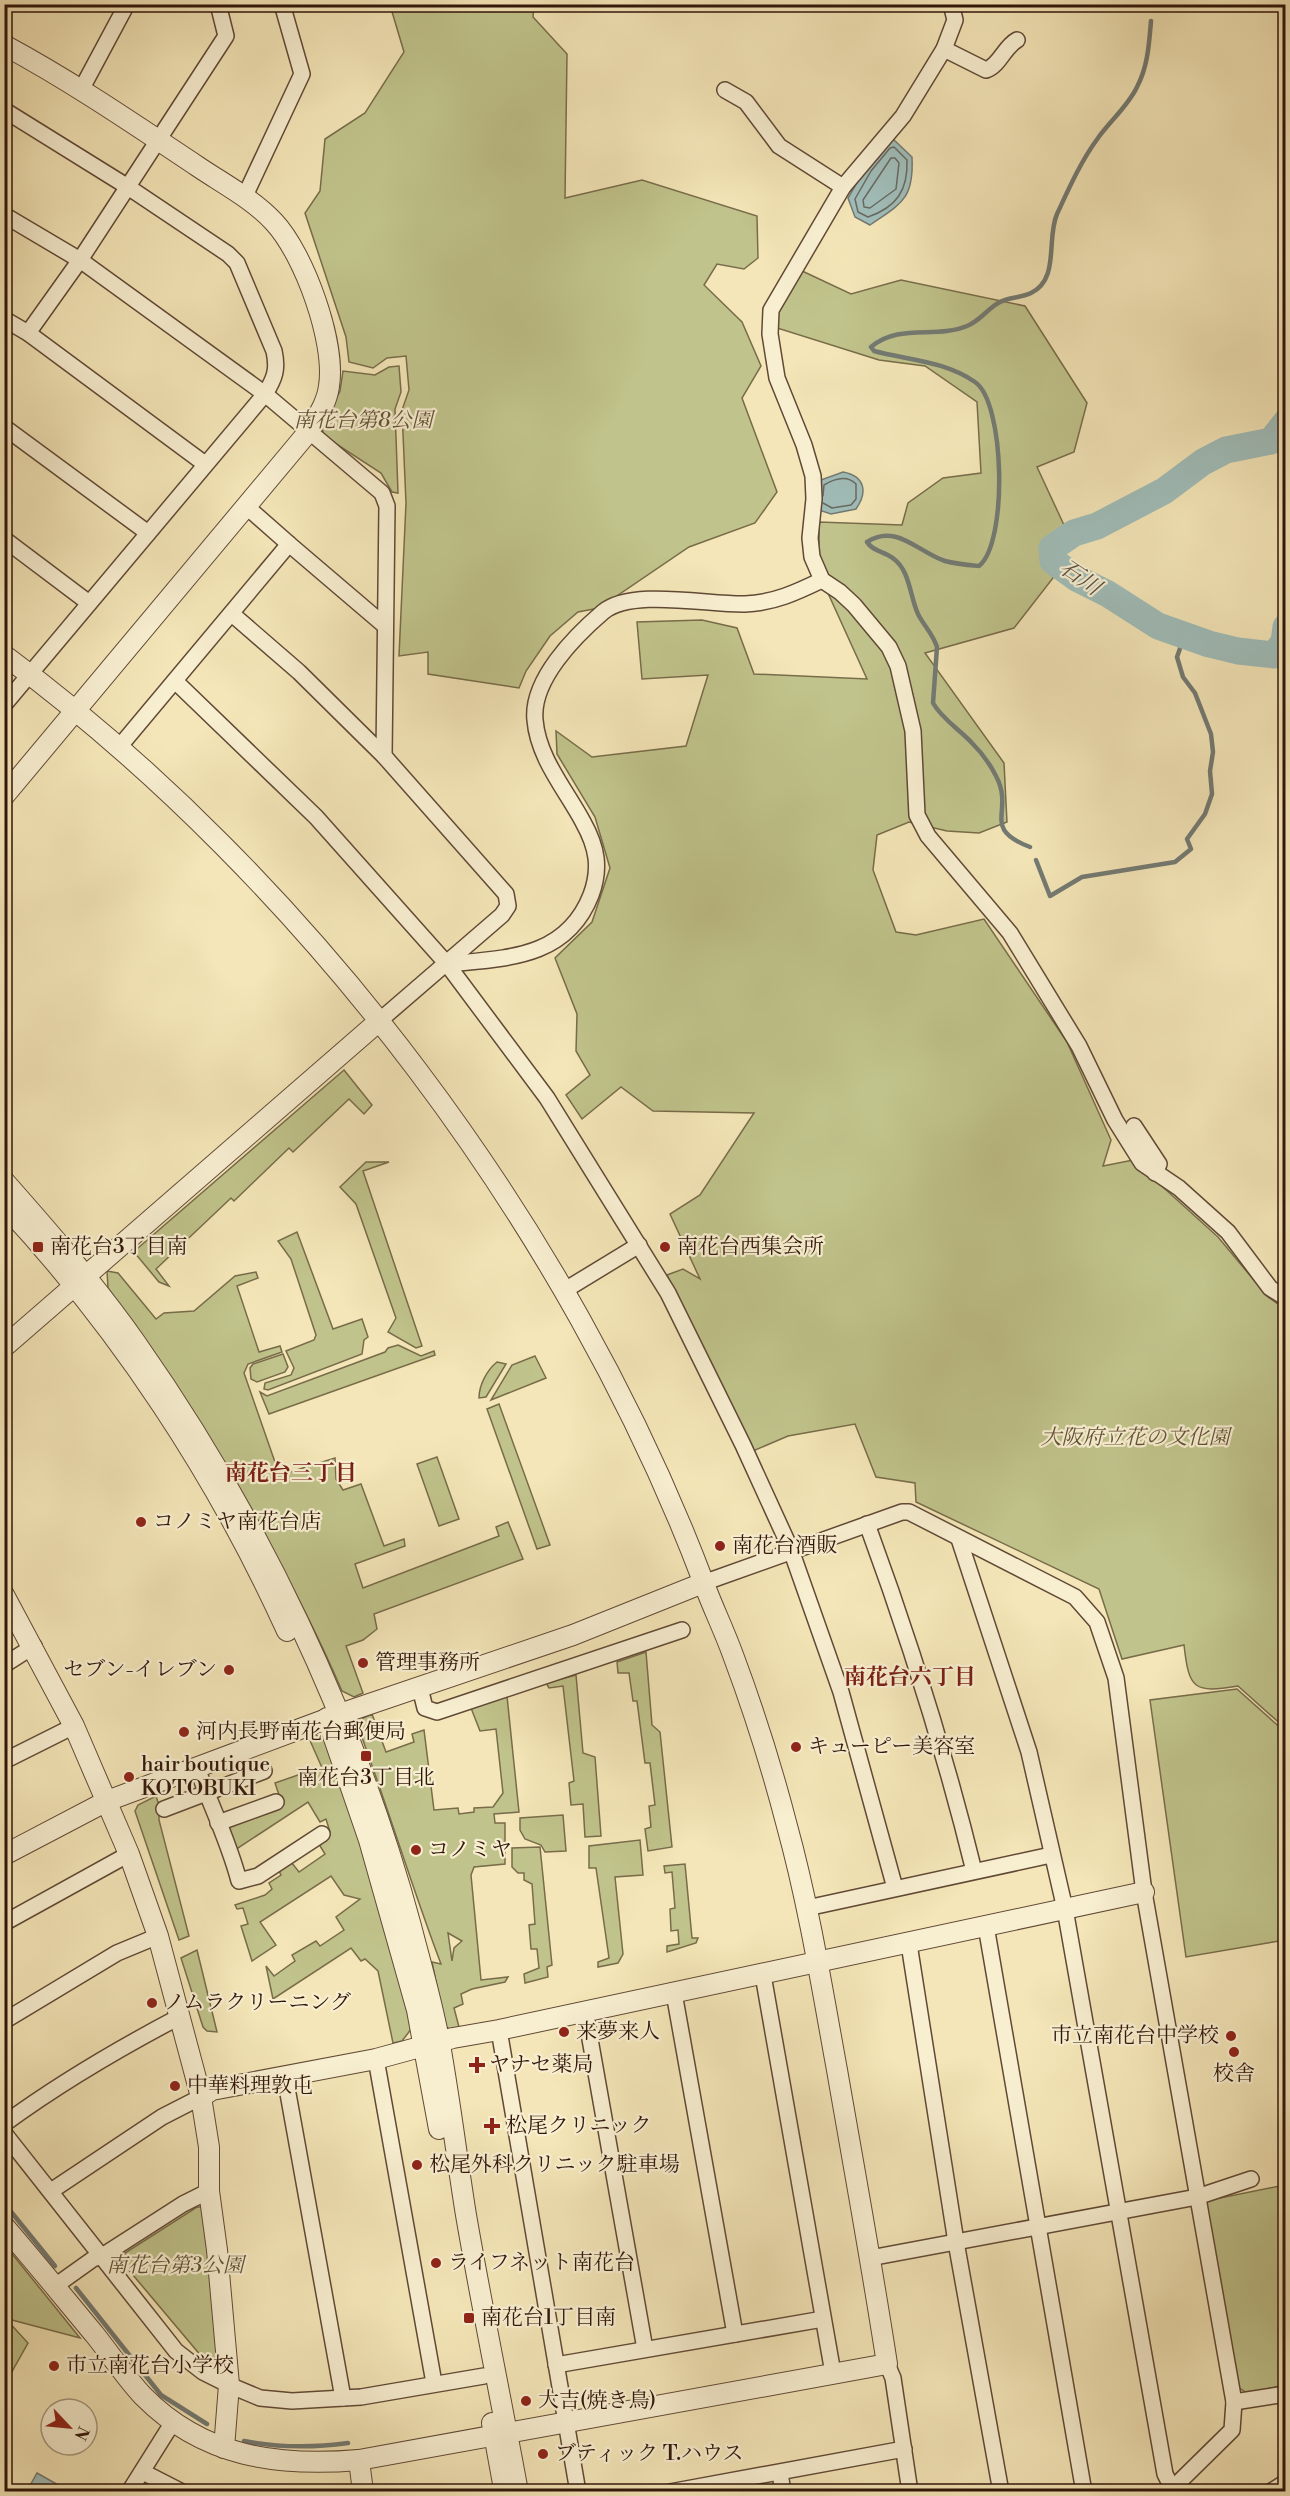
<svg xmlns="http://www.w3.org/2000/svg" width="1290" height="2496" viewBox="0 0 1290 2496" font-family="'Libre Bodoni','Noto Serif JP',serif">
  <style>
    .green { fill: #c0c38b; stroke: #786c4a; stroke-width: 1.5; fill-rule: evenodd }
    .water { fill: #a0bdb9; stroke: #737a73; stroke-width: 1.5 }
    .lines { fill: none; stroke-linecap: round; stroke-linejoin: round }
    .shore { stroke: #686962; stroke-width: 1.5 }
    .stream { stroke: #737a73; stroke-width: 4.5 }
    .river { stroke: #a0bdb9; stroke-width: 27 }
    .minor-casing { stroke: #614936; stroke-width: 18 }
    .tertiary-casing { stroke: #614936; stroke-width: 22 }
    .minor { stroke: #f8efd1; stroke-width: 15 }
    .tertiary { stroke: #f8efd1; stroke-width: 20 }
    .poi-dot { fill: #8f2418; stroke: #f8efd1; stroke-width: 2 }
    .labels { text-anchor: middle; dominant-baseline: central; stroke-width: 4.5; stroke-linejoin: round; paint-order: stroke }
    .park-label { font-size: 21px; font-style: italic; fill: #625237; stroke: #f8efd1 }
    .poi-label { font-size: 21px; fill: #30150a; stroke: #f8efd1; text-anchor: start }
    .water-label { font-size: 22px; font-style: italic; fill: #575047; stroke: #f8efd1 }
    .neighbourhood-label { font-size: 22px; font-weight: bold; fill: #7a1f14; stroke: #f8efd1 }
  </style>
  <rect width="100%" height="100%" fill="#f4e6b8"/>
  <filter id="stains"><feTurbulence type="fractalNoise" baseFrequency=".00333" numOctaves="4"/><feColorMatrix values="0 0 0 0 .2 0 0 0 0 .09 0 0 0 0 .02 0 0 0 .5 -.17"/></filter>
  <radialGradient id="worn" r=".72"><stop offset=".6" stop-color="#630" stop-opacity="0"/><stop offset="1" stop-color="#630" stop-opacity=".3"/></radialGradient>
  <!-- green -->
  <g class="green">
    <path d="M390 5H534L533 17 567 54 565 198 642 180 757 216 758 258 744 269 717 264 704 285 742 322 761 366 742 398 777 492 755 523 689 547 599 608 578 612 550 636 526 671 519 688 428 674V652L399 656 406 503 402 410 409 390 406 356 387 358 373 368 349 362 346 337 305 213 320 191 325 139 365 113 404 52Z"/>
    <path d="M800 270 851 294 901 280 1025 306 1087 403 1074 452 1037 467 1064 525 1053 578 1014 628 925 653 1004 763 1007 822 979 833 947 831 909 822 877 835 873 870 896 932 916 935 984 919 1067 1042 1111 1140 1103 1166 1133 1160 1218 1237 1268 1297 1285 1309V1728L1238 1686C1194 1693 1189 1690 1184 1645L1122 1659 1099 1589 916 1502 915 1483 876 1477 855 1424 788 1436 753 1451 667 1275 683 1269 700 1279 670 1214 700 1195 754 1113 653 1111 621 1087 582 1119 566 1095 590 1075 576 1051 577 1014 555 958 592 922 610 868 595 817 557 754 556 731 592 757 686 746 708 675 642 679 637 622 702 620 737 628 754 674 867 679 822 580 819 563V522L902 525 908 503 943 478 981 473 977 402 925 366 879 360 774 327 776 309Z"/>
    <path d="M399 366 401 392 395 409 398 493 392 492 381 473 324 436 322 428 340 391 343 371 375 375 389 367Z"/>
    <path d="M344 1070 372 1105 364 1114 349 1099 293 1152 289 1148 234 1201 231 1198 156 1269 169 1286 159 1282 134 1252 138 1248Z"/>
    <path d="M366 1162H389L363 1171 422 1346 416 1348 388 1332 396 1318 356 1204 340 1187Z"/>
    <path d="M297 1232 333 1329 362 1319 368 1337 364 1340 362 1354 268 1390 264 1389 265 1383 291 1375 294 1368 286 1351 314 1340 316 1335 291 1259 278 1241Z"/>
    <path d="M107 1271 118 1273 156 1319 164 1313 194 1311 235 1276 256 1272 258 1278 237 1286 259 1352 280 1346 282 1352 248 1364 244 1373 276 1465 287 1473 335 1458 336 1479 343 1490 361 1484 384 1546 404 1539 405 1546 355 1564 363 1588 499 1536 496 1527 508 1522 523 1559 374 1614 377 1629 363 1640 346 1646 363 1693 354 1697 342 1691C280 1547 195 1417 108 1288Z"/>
    <path d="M398 1345 421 1356 434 1351 435 1355 269 1414 260 1392 267 1396 385 1352 388 1348Z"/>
    <path d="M283 1354 288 1367 285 1372 257 1382 251 1379 250 1368 253 1364Z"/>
    <path d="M535 1356 546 1378 491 1400 512 1365Z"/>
    <path d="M497 1362 506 1364 486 1397 479 1398C479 1385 487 1370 497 1362Z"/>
    <path d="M499 1404 550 1545 537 1549 487 1409Z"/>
    <path d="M437 1457 459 1519 439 1526 417 1464Z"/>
    <path d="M646 1652 652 1725 660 1732 672 1847 648 1851 645 1829 651 1827 649 1806 655 1805 650 1763H645L637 1701H633L629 1673H618L617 1662Z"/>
    <path d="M576 1675 583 1753 595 1757 601 1836 585 1837 583 1804 571 1805 569 1783 574 1781 563 1686 549 1688 546 1683Z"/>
    <path d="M1237 1689 1285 1732V1940L1186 1957 1150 1700Z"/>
    <path d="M507 1696 519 1812 494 1814 495 1823H505V1864L474 1867 471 1875 481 1980 508 1977 505 1982 472 1989 461 1994 463 2004 454 2008 459 2027 454 2030 445 2027 432 1962 441 1964C411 1885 387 1804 357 1724L363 1718 372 1714 386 1752 414 1742 412 1734 424 1730 434 1810 458 1808 459 1814 474 1812V1808L493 1807 503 1793 496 1729 480 1731 471 1708ZM448 1933 462 1941 454 1948 452 1961Z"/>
    <path d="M313 1734 324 1738 355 1821 412 2028 402 2041 393 2043 378 1971 365 1959 361 1961 351 1948 273 1999 266 1966 274 1976 295 1961 292 1955 316 1941 320 1946 344 1930 336 1917 360 1899 344 1895 331 1876 260 1922 276 1945 252 1961 241 1926 248 1924 243 1908 237 1909 235 1905 265 1895 272 1889 269 1883 281 1875 277 1867 292 1863 299 1872 325 1854 317 1841 330 1832 326 1819 320 1822 308 1802 235 1850 229 1826 282 1804 275 1783 318 1768 323 1770 308 1736Z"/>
    <path d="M156 1796 159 1805V1820L189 1936 179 1940 135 1811 138 1805Z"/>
    <path d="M563 1815 566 1851 545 1852 541 1845 525 1839 520 1830V1818Z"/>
    <path d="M640 1840 643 1875 615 1877 623 1954 618 1963 598 1967V1962L609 1958 596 1868H589V1846Z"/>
    <path d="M540 1847 552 1965 547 1967 548 1977 525 1983 524 1974 539 1968 537 1949H531L529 1925 535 1924 532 1884 524 1880V1873H518L512 1867V1848Z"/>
    <path d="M685 1864 692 1938H698L696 1943 667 1952V1946L679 1944 678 1930 671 1931 670 1909 675 1908 672 1872 665 1873 664 1866Z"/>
    <path d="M197 1950 217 2032 207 2031 203 2027 181 1958Z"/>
    <path d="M1285 2185V2385L1247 2393 1238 2387 1205 2201Z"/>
    <path d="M197 2207H205L219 2350 214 2359 202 2357 122 2262 125 2253Z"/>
    <path d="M5 2245 80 2338 12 2320 5 2312Z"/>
    <path d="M5 2318 28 2343 5 2384Z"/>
  </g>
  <!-- water -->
  <g class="water">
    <path d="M891 137 912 157C914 199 902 203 870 225L855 217 848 198 866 167Z"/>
    <path d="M843 472C865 476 868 492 856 509L831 514 816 509 818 481Z"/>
    <path d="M37 2473 69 2491H27Z"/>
  </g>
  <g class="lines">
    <!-- shore -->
    <g class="shore">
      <path d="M894 147 907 160C908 190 897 207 868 217L858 212 855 199 871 171 890 148Z"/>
      <path d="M891 158H895L899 163 896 189 870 208 864 207 863 200Z"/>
      <path d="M823 503 832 508 851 505 856 499V484C847 475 834 479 824 485L823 496"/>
    </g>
    <!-- stream -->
    <g class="stream">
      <path d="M1149 4 1152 10"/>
      <path d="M1030 847C980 828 1015 812 996 776 990 764 981 752 972 743 959 729 942 719 933 703L937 647C933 634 924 626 918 614 910 597 910 571 894 559 885 551 873 552 867 542 896 523 918 552 945 561 956 564 968 565 979 566 1008 543 1005 402 975 382 945 361 908 360 874 351L871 347C899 323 936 339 967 326 980 321 988 308 1000 302 1009 297 1021 298 1031 293 1060 279 1046 239 1057 214 1069 188 1081 161 1098 138 1110 121 1128 106 1137 87 1148 66 1149 44 1151 21"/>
      <path d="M1036 860 1050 896 1082 877 1175 862 1191 849 1187 839 1205 814 1212 794 1210 771 1213 752 1211 734 1195 693 1183 677 1177 657 1184 637"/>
      <path d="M4 2203 55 2266"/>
      <path d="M76 2288 161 2395 207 2424"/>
      <path d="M244 2441C280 2448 312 2448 348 2443"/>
    </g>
    <!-- river -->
    <path class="river" d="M1286 422 1271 441 1226 450 1203 462 1164 491 1097 526 1074 533 1052 548 1053 561 1078 579 1108 594 1158 626 1209 644 1238 651 1274 655 1284 642 1286 627"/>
    <defs>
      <g id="minor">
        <path d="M951 4 955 20 944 49 903 116 843 187 771 310 770 334 777 378 804 445 813 476 814 499 810 538 812 557 822 580 840 592 854 605 889 647 898 666 913 731 917 815 928 836 1010 933 1079 1046 1115 1120 1142 1163 1179 1188 1228 1232 1270 1288 1286 1298"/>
        <path d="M944 49 986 70C1000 65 1004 47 1017 40"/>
        <path d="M81 90 127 4"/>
        <path d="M725 90 746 102 779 146 843 187"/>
        <path d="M4 110 128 187 228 254 237 263 274 351C278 369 275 378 265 394L4 705"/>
        <path d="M244 198 302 74 282 4"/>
        <path d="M4 215 80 260 265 394 382 493 387 506 384 756"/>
        <path d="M4 319 28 333 205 464"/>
        <path d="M28 333 80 260 226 36 218 4"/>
        <path d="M4 427 148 533"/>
        <path d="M247 507 289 544"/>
        <path d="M4 539 89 603"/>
        <path d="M232 614 299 672 384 756 506 894 508 906 502 915 378 1022"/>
        <path d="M175 681 316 817 447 964 547 1098 668 1293 743 1445 791 1550 841 1692 895 1888"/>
        <path d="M120 746 289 544 384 625"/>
        <path d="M447 964C506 958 566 959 591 895 601 868 597 847 583 822 566 790 538 758 535 720 531 680 575 636 603 612 632 588 708 605 745 604 774 603 797 592 822 580"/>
        <path d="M1134 1126 1159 1164 1155 1173"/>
        <path d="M565 1290 639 1245"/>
        <path d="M867 1524C909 1638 945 1753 974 1871"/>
        <path d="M959 1539 1029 1752 1065 1909 1165 2474 1174 2492"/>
        <path d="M703 1583 902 1512H909L1075 1597 1097 1622 1116 1678 1144 1892 1234 2402 1232 2430 1169 2492"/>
        <path d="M4 1665 34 1646"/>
        <path d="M420 1688 425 1708 437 1712 682 1630"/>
        <path d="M4 1761 74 1726"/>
        <path d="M197 1768C211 1806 229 1842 239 1881L258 1876 322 1834"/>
        <path d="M164 1809 264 1771"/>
        <path d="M218 1823 276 1802"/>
        <path d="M807 1908 1051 1855"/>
        <path d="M4 1923 129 1854"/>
        <path d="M986 1926 1084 2492"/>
        <path d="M909 1944 956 2242 1001 2492"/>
        <path d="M763 1975 833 2373"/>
        <path d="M674 1993 735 2334"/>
        <path d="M585 2011 645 2349"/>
        <path d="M4 2021 117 1953 158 1936"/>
        <path d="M499 2030 578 2492"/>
        <path d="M376 2059 434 2383"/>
        <path d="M285 2077 343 2398"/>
        <path d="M4 2124C60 2083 118 2049 179 2017"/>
        <path d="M4 2133 176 2351 203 2372 229 2385 260 2398 292 2401 361 2397 484 2376"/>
        <path d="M51 2191 162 2117 201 2097"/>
        <path d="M870 2258 1197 2197 1251 2179"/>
        <path d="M55 2286 93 2259 102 2256 183 2204 209 2191"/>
        <path d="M887 2364 893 2378 910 2492"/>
        <path d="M556 2365 823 2319"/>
        <path d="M1234 2402 1286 2394"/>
        <path d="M143 2472 182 2492"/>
        <path d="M780 2473 783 2492"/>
        <path d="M129 2492 173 2422"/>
        <path d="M670 2492 904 2449"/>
        <path d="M1270 2492 1286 2482"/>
      </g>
      <g id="tertiary">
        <path d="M4 45C71 81 134 124 197 166 222 183 253 199 274 222 304 254 336 342 329 386 327 403 317 417 309 431L4 796"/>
        <path d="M4 655C307 879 570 1229 703 1581 712 1606 724 1630 733 1655 754 1711 772 1768 787 1826 809 1906 822 1988 837 2070 854 2168 872 2266 887 2364L359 2460C278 2467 203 2457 143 2396 126 2378 111 2355 95 2335 65 2299 35 2262 4 2226"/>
        <path d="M4 1181C50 1233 96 1286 136 1343 259 1518 355 1719 411 1926 421 1965 433 2005 440 2045 450 2101 457 2159 466 2215 482 2308 501 2399 518 2492"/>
        <path d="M4 1205C120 1329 217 1476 287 1631"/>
        <path d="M4 1347 378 1022"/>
        <path d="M4 1595 74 1726 129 1854 158 1936 201 2097 209 2147V2191L217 2250 229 2385 224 2448"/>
        <path d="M327 1718 369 1840 417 2010 439 2129"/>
        <path d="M4 1855 107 1801 340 1714 573 1635 703 1583"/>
        <path d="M201 2097 212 2090 376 2059 453 2038 499 2030 1144 1892"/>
        <path d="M492 2423 504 2489"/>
        <path d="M359 2460 363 2492"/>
      </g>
    </defs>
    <!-- minor casing -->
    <use href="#minor" class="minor-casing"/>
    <!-- tertiary casing -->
    <use href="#tertiary" class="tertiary-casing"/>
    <!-- minor -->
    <use href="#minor" class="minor"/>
    <!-- tertiary -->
    <use href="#tertiary" class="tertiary"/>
  </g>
  <!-- markers -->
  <g class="poi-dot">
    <rect x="32" y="1241" width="12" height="12" rx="3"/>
    <circle cx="665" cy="1247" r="6"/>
    <circle cx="141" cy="1522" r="6"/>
    <circle cx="720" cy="1546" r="6"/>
    <circle cx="363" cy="1663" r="6"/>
    <circle cx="229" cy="1670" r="6"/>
    <circle cx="184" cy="1732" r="6"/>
    <circle cx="796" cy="1747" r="6"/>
    <rect x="360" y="1750" width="12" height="12" rx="3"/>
    <circle cx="129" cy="1777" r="6"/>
    <circle cx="416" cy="1850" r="6"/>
    <circle cx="152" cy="2003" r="6"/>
    <circle cx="564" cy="2032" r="6"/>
    <circle cx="1231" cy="2036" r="6"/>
    <circle cx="1234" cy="2052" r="6"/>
    <path d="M474 2056h6v6h6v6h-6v6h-6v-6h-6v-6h6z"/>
    <circle cx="175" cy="2086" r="6"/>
    <path d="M489 2117h6v6h6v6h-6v6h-6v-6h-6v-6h6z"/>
    <circle cx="417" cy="2165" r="6"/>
    <circle cx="436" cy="2263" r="6"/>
    <rect x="463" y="2312" width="12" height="12" rx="3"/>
    <circle cx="54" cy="2366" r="6"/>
    <circle cx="526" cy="2401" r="6"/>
    <circle cx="543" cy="2454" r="6"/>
  </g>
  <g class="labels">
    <!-- park labels -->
    <g class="park-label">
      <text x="363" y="421">南花台第8公園</text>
      <text x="1135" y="1438">大阪府立花の文化園</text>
      <text x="175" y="2266">南花台第3公園</text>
    </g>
    <!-- poi labels -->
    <g class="poi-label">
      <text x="50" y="1247">南花台3丁目南</text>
      <text x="677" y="1247">南花台西集会所</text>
      <text x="153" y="1522">コノミヤ南花台店</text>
      <text x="732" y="1546">南花台酒販</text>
      <text x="375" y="1663">管理事務所</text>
      <text x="217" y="1670" text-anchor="end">セブン-イレブン</text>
      <text x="196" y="1732">河内長野南花台郵便局</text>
      <text x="808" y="1747">キューピー美容室</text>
      <text x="141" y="1765">hair boutique<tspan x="141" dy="24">KOTOBUKI</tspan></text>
      <text x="366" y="1778" text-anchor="middle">南花台3丁目北</text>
      <text x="428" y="1850">コノミヤ</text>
      <text x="164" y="2003">ノムラクリーニング</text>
      <text x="576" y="2032">来夢来人</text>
      <text x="1219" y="2036" text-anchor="end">市立南花台中学校</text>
      <text x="489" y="2065">ヤナセ薬局</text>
      <text x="1234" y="2074" text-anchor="middle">校舎</text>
      <text x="187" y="2086">中華料理敦屯</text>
      <text x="506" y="2126">松尾クリニック</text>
      <text x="429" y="2165">松尾外科クリニック駐車場</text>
      <text x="448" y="2263">ライフネット南花台</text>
      <text x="481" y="2318">南花台1丁目南</text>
      <text x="66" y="2366">市立南花台小学校</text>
      <text x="538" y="2401">大吉(焼き鳥)</text>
      <text x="555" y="2454">ブティック T.ハウス</text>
    </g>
    <!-- water labels -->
    <g class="water-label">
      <text transform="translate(1080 578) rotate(34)">石川</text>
    </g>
    <!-- neighbourhood labels -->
    <g class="neighbourhood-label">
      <text x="291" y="1473">南花台三丁目</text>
      <text x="910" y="1677">南花台六丁目</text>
    </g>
  </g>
  <!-- margin -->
  <rect width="1290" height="2496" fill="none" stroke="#f4e6b8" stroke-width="24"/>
  <rect x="6" y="6" width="1278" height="2484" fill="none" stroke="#30150a" stroke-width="3"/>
  <rect x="12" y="12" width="1266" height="2472" fill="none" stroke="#30150a" stroke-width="1.5"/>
  <!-- north arrow -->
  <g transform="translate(69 2427) rotate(116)"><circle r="28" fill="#f8efd1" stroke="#a89881" stroke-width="1.5"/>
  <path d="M0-4.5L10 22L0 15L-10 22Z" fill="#8f2418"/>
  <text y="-9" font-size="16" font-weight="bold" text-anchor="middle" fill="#30150a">N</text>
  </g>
  <rect width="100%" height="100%" filter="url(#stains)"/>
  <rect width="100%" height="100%" fill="url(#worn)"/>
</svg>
